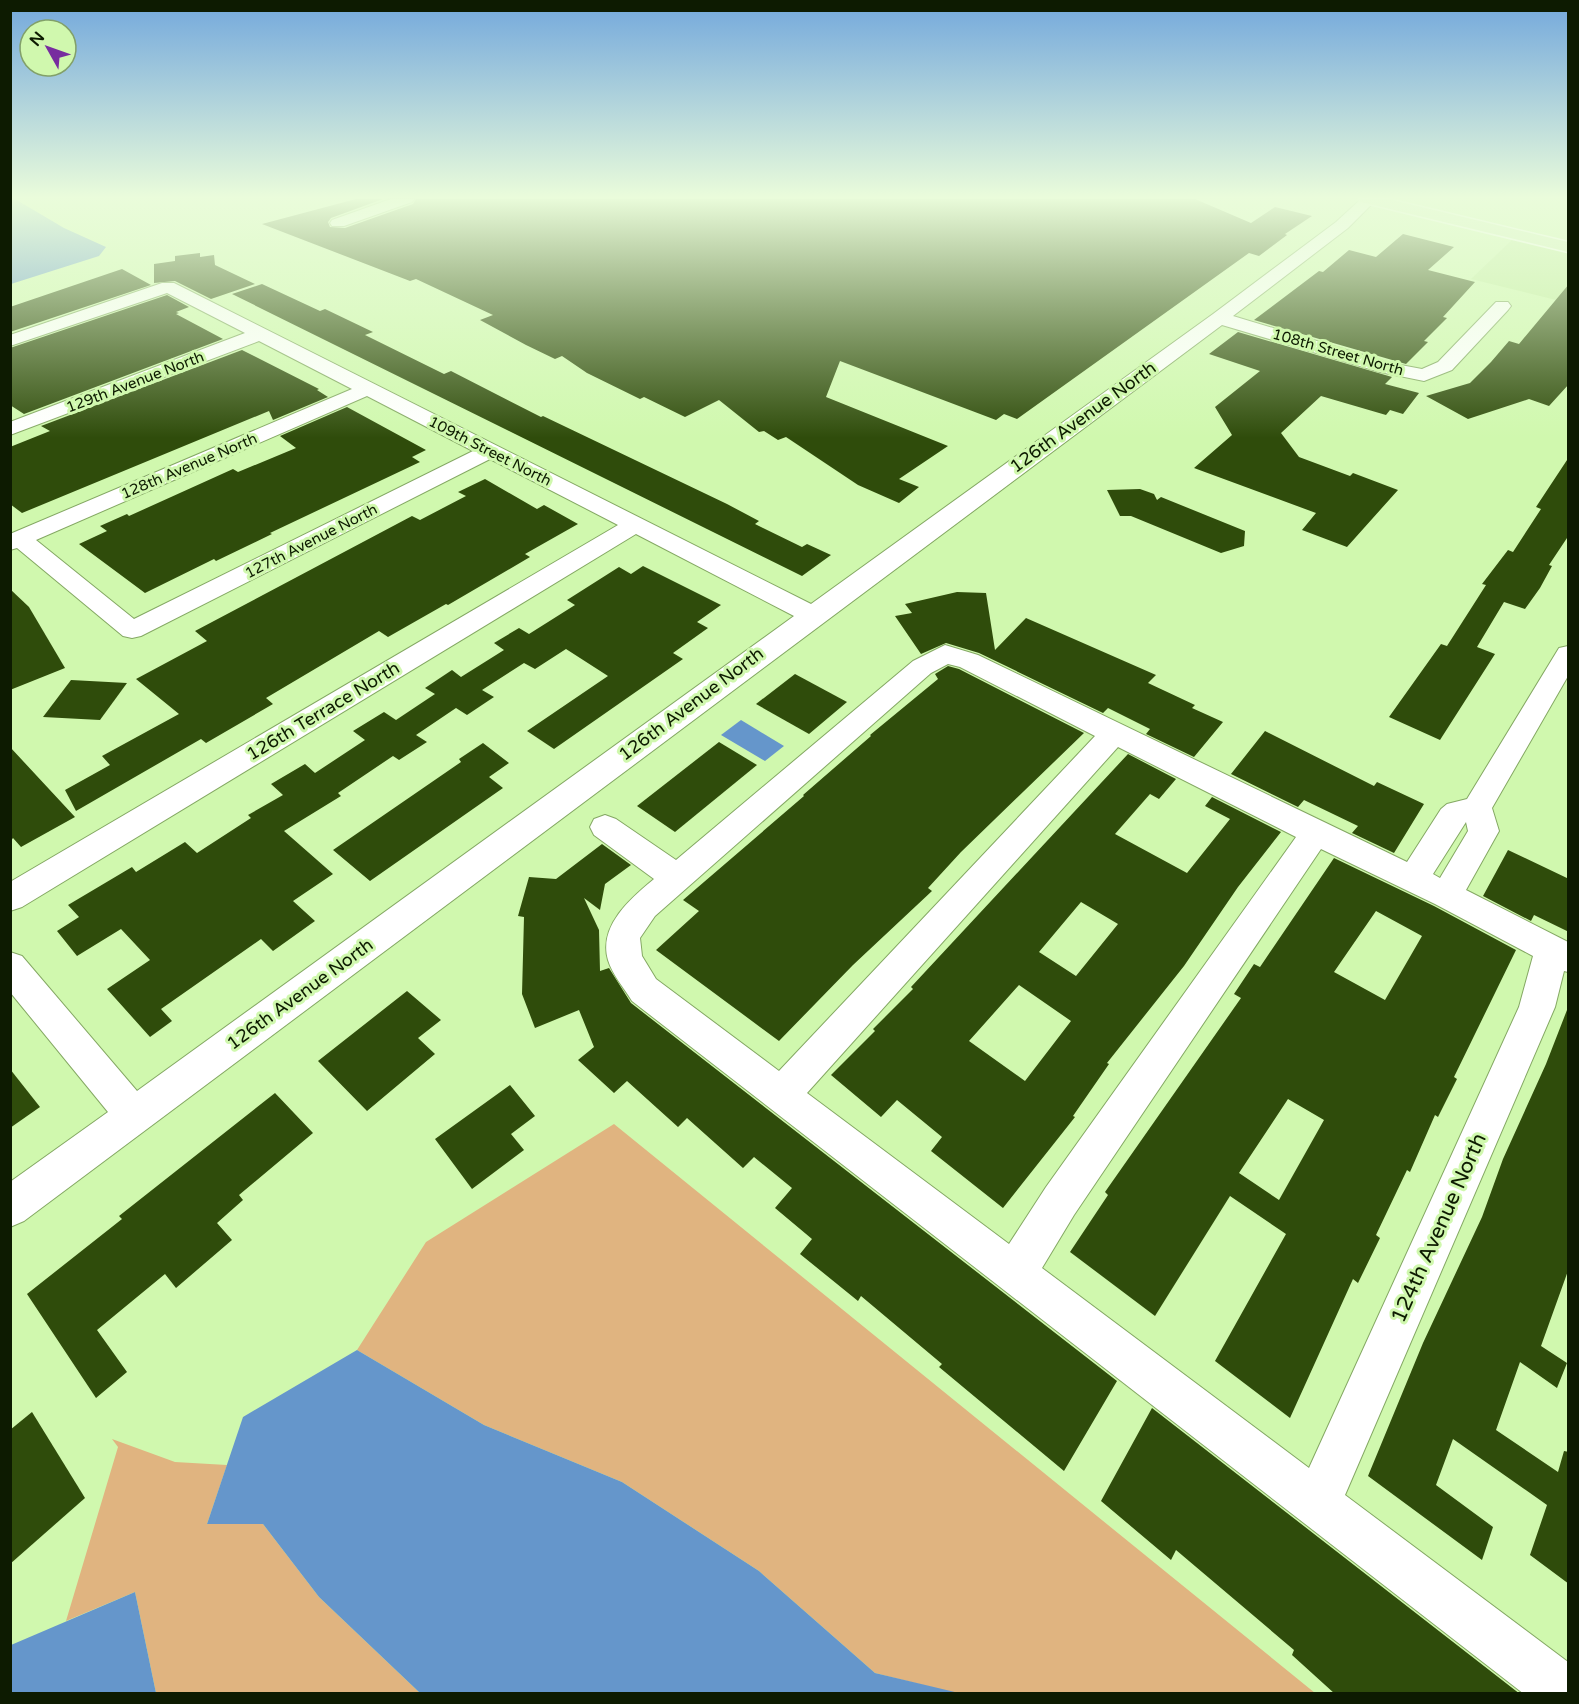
<svg xmlns="http://www.w3.org/2000/svg" width="1579" height="1704" viewBox="0 0 1579 1704" font-family="'Varela Round',sans-serif">
  <style>
    .built { fill: #c2ed9d }
    .green { fill: #e0b480 }
    .water { fill: #6596cb }
    .building { fill: #2f4c0b; fill-rule: evenodd }
    .lines { fill: none; stroke-linecap: round; stroke-linejoin: round }
    .street-casing { stroke: #84a863; stroke-width: 2 }
    .primary-casing { stroke: #fff; stroke-width: 3 }
    .street { fill: #fff; fill-rule: evenodd }
    .primary { fill: #d4f0bb; fill-rule: evenodd }
    .labels { text-anchor: middle; dominant-baseline: central; stroke-width: 6; stroke-linejoin: round; paint-order: stroke }
    .far-street-label { font-size: 15px; fill: #0d1b01; stroke: #d0f8ae }
    .street-label { font-size: 18px; fill: #0d1b01; stroke: #d0f8ae }
    .near-street-label { font-size: 21px; fill: #0d1b01; stroke: #d0f8ae }
  </style>
  <rect width="100%" height="100%" fill="#d0f8ae"/>
  <!-- built -->
  <path class="built" d="M1515 237 1568 250V303L1471 279Z"/>
  <!-- green -->
  <g class="green">
    <path d="M614 1124 1315 1693 959 1694 875 1673 759 1571 622 1482 484 1425 357 1350 426 1242Z"/>
    <path d="M112 1439 175 1462 227 1465 207 1524H263L319 1597 420 1693H156L135 1592 66 1621 118 1447Z"/>
  </g>
  <!-- water -->
  <g class="water">
    <path d="M11 199H15L64 228 106 247 99 256 11 284Z"/>
    <path d="M741 720 784 746 765 761 721 735Z"/>
    <path d="M357 1350 484 1425 622 1482 759 1571 875 1673 959 1693H420L319 1597 263 1524H207L243 1417Z"/>
    <path d="M135 1592 156 1693H11V1645Z"/>
  </g>
  <!-- building -->
  <g class="building">
    <path d="M356 199H383L331 218 328 222 330 227 345 228 413 204 416 199H1195L1251 223 1275 207 1312 216 1285 234 1287 235 1259 256 1249 253 1017 419 1004 414 996 420 840 361 826 397 948 446 899 479 919 487 899 503 858 485 786 437 778 440 764 431 759 432 719 400 685 417 644 397 640 399 587 373 562 356 555 359 526 345 480 320 493 315 416 279 410 281 262 224Z"/>
    <path d="M1403 234 1454 247 1428 270 1475 282 1443 317 1447 318 1424 341 1428 342 1406 364 1254 320 1319 271 1323 272 1349 250 1376 257Z"/>
    <path d="M200 253V257L214 255 215 265 255 284 211 299 175 281 154 283V264L175 261V256Z"/>
    <path d="M122 269 151 285 10 332V307Z"/>
    <path d="M262 284 320 311 325 309 373 332 365 335 444 374 451 371 541 417 543 416 727 504 759 521 755 524 802 547 807 544 831 555 802 576 232 294Z"/>
    <path d="M1569 284V384L1549 406 1529 399 1468 419 1426 396 1470 383 1491 362 1509 341 1519 344Z"/>
    <path d="M167 295 189 307 176 312 179 313 176 314 223 339 24 414 10 405V348Z"/>
    <path d="M1238 332 1392 377 1385 384 1419 393 1403 414 1390 410 1386 415 1321 396 1281 433 1299 457 1350 476 1353 473 1398 490 1347 547 1302 530 1316 513 1194 468 1232 435 1215 407 1260 371 1209 354Z"/>
    <path d="M242 350 319 389 317 390 328 397 273 420 269 411 22 513 10 504V447L50 431 41 426Z"/>
    <path d="M347 407 426 450 412 457 420 462 270 533 272 534 216 561 214 559 145 593 79 544 107 531 100 526 127 514 129 516 233 469 238 472 296 448 280 436Z"/>
    <path d="M1569 457V535L1549 565 1552 566 1540 588 1525 609 1504 602 1477 647 1495 654 1440 740 1389 717 1441 644 1447 646 1486 585 1482 584 1508 550 1513 552 1541 509 1536 507Z"/>
    <path d="M485 479 537 509 544 505 578 524 525 554 530 557 448 605 446 604 388 637 379 631 266 698 273 704 206 743 201 739 76 811 65 790 110 765 102 756 179 714 136 679 207 641 195 631 412 516 420 520 466 496 458 492Z"/>
    <path d="M1140 489 1154 494 1157 500 1161 497 1245 531 1244 546 1221 553 1131 516H1120L1107 490Z"/>
    <path d="M643 566 721 605 697 622 708 628 673 653 683 659 554 749 527 731 608 676 566 649 535 669 524 663 482 690 494 697 467 715 456 708 416 735 427 742 399 760 393 756 338 793 341 796 284 831 333 874 293 901 315 921 273 951 261 939 161 1009 172 1021 150 1037 107 989 150 960 121 929 77 956 57 931 79 917 68 905 132 867 136 872 185 842 197 853 251 818 248 815 283 795 271 784 305 764 315 773 365 740 353 731 384 712 396 720 435 694 425 688 452 670 461 677 504 650 494 643 519 628 529 634 575 605 567 600 619 567 631 574Z"/>
    <path d="M10 589 29 607 65 668 10 690Z"/>
    <path d="M957 592 986 593 995 650 1026 618 1156 675 1148 683 1195 705 1192 708 1223 722 1194 757 1146 734 1150 729 1108 708 1103 713 979 653 946 643 921 654 895 616 912 613 905 604Z"/>
    <path d="M948 666 959 669 1084 733 961 852 928 888 932 891 853 965 779 1041 656 950 699 911 683 900 804 796 803 795 871 736 870 735 938 679 935 674Z"/>
    <path d="M795 674 847 702 809 734 756 704Z"/>
    <path d="M71 680 127 683 100 720 43 717Z"/>
    <path d="M1265 731 1374 786 1377 782 1424 804 1394 853 1352 833 1358 826 1304 800 1298 807 1231 774Z"/>
    <path d="M719 742 757 765 675 832 637 806Z"/>
    <path d="M483 743 509 763 489 777 503 788 370 881 333 850 461 762 459 759Z"/>
    <path d="M10 747 75 817 21 847 13 838 10 842Z"/>
    <path d="M1128 754 1176 779 1159 799 1150 794 1115 834 1187 873 1230 819 1205 806 1212 797 1281 832 1238 887 1184 966 1107 1063 1109 1064 1073 1116 1075 1117 1003 1208 931 1151 942 1137 897 1100 881 1117 831 1075 875 1031 873 1029 913 989 911 987ZM1081 902 1118 924 1076 976 1039 952ZM1019 985 1071 1021 1025 1081 969 1041Z"/>
    <path d="M602 844 631 865 605 884 600 910 584 898 599 930 600 971 609 968 631 1003 1117 1381 1064 1471 939 1367 942 1364 861 1296 858 1301 800 1254 812 1239 775 1208 792 1188 754 1157 743 1168 687 1118 678 1127 627 1081 614 1093 578 1060 594 1047 579 1010 535 1028 522 994 524 917 518 916 529 877 556 879Z"/>
    <path d="M1508 850 1569 879V932L1534 915 1531 921 1483 896Z"/>
    <path d="M1334 858 1434 906 1516 950 1454 1077 1457 1079 1438 1117 1435 1115 1410 1172 1407 1170 1376 1235 1380 1238 1358 1283 1353 1279 1290 1418 1215 1361 1286 1234 1230 1196 1155 1316 1070 1252 1108 1195 1105 1192 1241 998 1234 994 1254 964 1260 967ZM1376 911 1422 936 1385 1000 1334 972ZM1288 1099 1324 1120 1279 1200 1239 1173Z"/>
    <path d="M407 991 441 1020 418 1038 435 1054 367 1111 318 1061Z"/>
    <path d="M1567 1010 1569 1268 1541 1346 1567 1363 1557 1388 1520 1362 1496 1430 1558 1472 1564 1451 1569 1452V1584L1530 1555 1547 1505 1453 1439 1436 1485 1493 1527 1482 1560 1368 1476 1423 1343 1482 1217 1503 1159 1546 1064Z"/>
    <path d="M10 1069 40 1107 10 1128Z"/>
    <path d="M510 1085 535 1116 511 1134 524 1150 472 1189 435 1139Z"/>
    <path d="M275 1093 313 1133 239 1195 243 1200 217 1223 232 1240 176 1288 165 1274 97 1330 127 1372 96 1398 27 1294 122 1219 119 1216Z"/>
    <path d="M1152 1408 1520 1694H1335L1292 1655 1294 1650 1176 1550 1171 1560 1101 1501Z"/>
    <path d="M32 1412 85 1498 10 1564V1430Z"/>
  </g>
  <g class="lines">
    <defs>
      <g id="street">
        <path d="M391 199H414L412 202 344 226H332L330 223 332 220Z"/>
        <path d="M1361 199H1377L1348 228 1233 316 1390 363 1422 369 1438 362 1496 302H1508L1511 306 1508 310 1452 370 1424 381 1380 372 1222 325 24 1221 10 1227V1182L108 1112 10 992V952L22 956 137 1091 794 616 636 534 22 907 10 911V882L618 525 490 459 141 636 132 638 123 636 17 548 10 550V534L352 389 259 341 10 435V422L245 333 167 293 10 346V335L162 283H174L811 604 1213 314 1336 222ZM367 396 473 451 134 619 36 540Z"/>
        <path d="M945 645 978 655 1407 862 1441 809 1447 804 1467 799 1559 648 1568 646V676L1492 808 1499 831 1466 890 1568 942V972L1564 971 1555 1007 1345 1495 1568 1662V1694H1524L632 1001C624 988 612 974 608 960 598 926 631 898 654 879L594 835 590 827 594 819 605 815 616 819 676 860 913 661ZM948 664 960 667 1095 736 779 1071 656 979 642 956 640 938 655 916 931 673ZM1118 747 1296 837 1046 1187 1009 1244 807 1093ZM1466 822 1468 831 1440 878 1433 874ZM1321 849 1435 904 1533 956 1519 1007 1309 1468 1042 1268 1074 1215Z"/>
      </g>
      <path id="primary" d="M1359 199H1388L1568 242V252L1361 202Z"/>
    </defs>
    <!-- street casing -->
    <use href="#street" class="street-casing"/>
    <!-- primary casing -->
    <use href="#primary" class="primary-casing"/>
    <!-- street -->
    <use href="#street" class="street"/>
    <!-- primary -->
    <use href="#primary" class="primary"/>
  </g>
  <!-- sky -->
  <linearGradient id="sky" x2="0" y2="1"><stop stop-color="#73a8dc"/><stop offset="0.45" stop-color="#eafcdb"/><stop offset="1" stop-color="#eafcdb" stop-opacity="0"/></linearGradient>
  <rect width="1579" height="438" fill="url(#sky)"/>
  <g class="labels">
    <!-- far-street labels -->
    <g class="far-street-label">
      <text transform="translate(1338 352) rotate(16)">108th Street North</text>
      <text transform="translate(135 382) rotate(-21)">129th Avenue North</text>
      <text transform="translate(490 451) rotate(27)">109th Street North</text>
      <text transform="translate(189 466) rotate(-23)">128th Avenue North</text>
      <text transform="translate(311 541) rotate(-27)">127th Avenue North</text>
    </g>
    <!-- street labels -->
    <g class="street-label">
      <text transform="translate(1083 417) rotate(-36)">126th Avenue North</text>
      <text transform="translate(691 704) rotate(-37)">126th Avenue North</text>
      <text transform="translate(323 711) rotate(-31)">126th Terrace North</text>
      <text transform="translate(300 994) rotate(-36)">126th Avenue North</text>
    </g>
    <!-- near-street labels -->
    <g class="near-street-label">
      <text transform="translate(1439 1228) rotate(-66)">124th Avenue North</text>
    </g>
  </g>
  <!-- border -->
  <rect width="1579" height="1704" fill="none" stroke="#0d1b01" stroke-width="24"/>
  <!-- north arrow -->
  <g transform="translate(48 48) rotate(310)"><circle r="28" fill="#d0f8ae" stroke="#82a069" stroke-width="1.5"/>
  <path d="M0-4.5L10 22L0 15L-10 22Z" fill="#772d9f"/>
  <text y="-9" font-size="16" font-weight="bold" text-anchor="middle" fill="#0d1b01">N</text>
  </g>
</svg>
